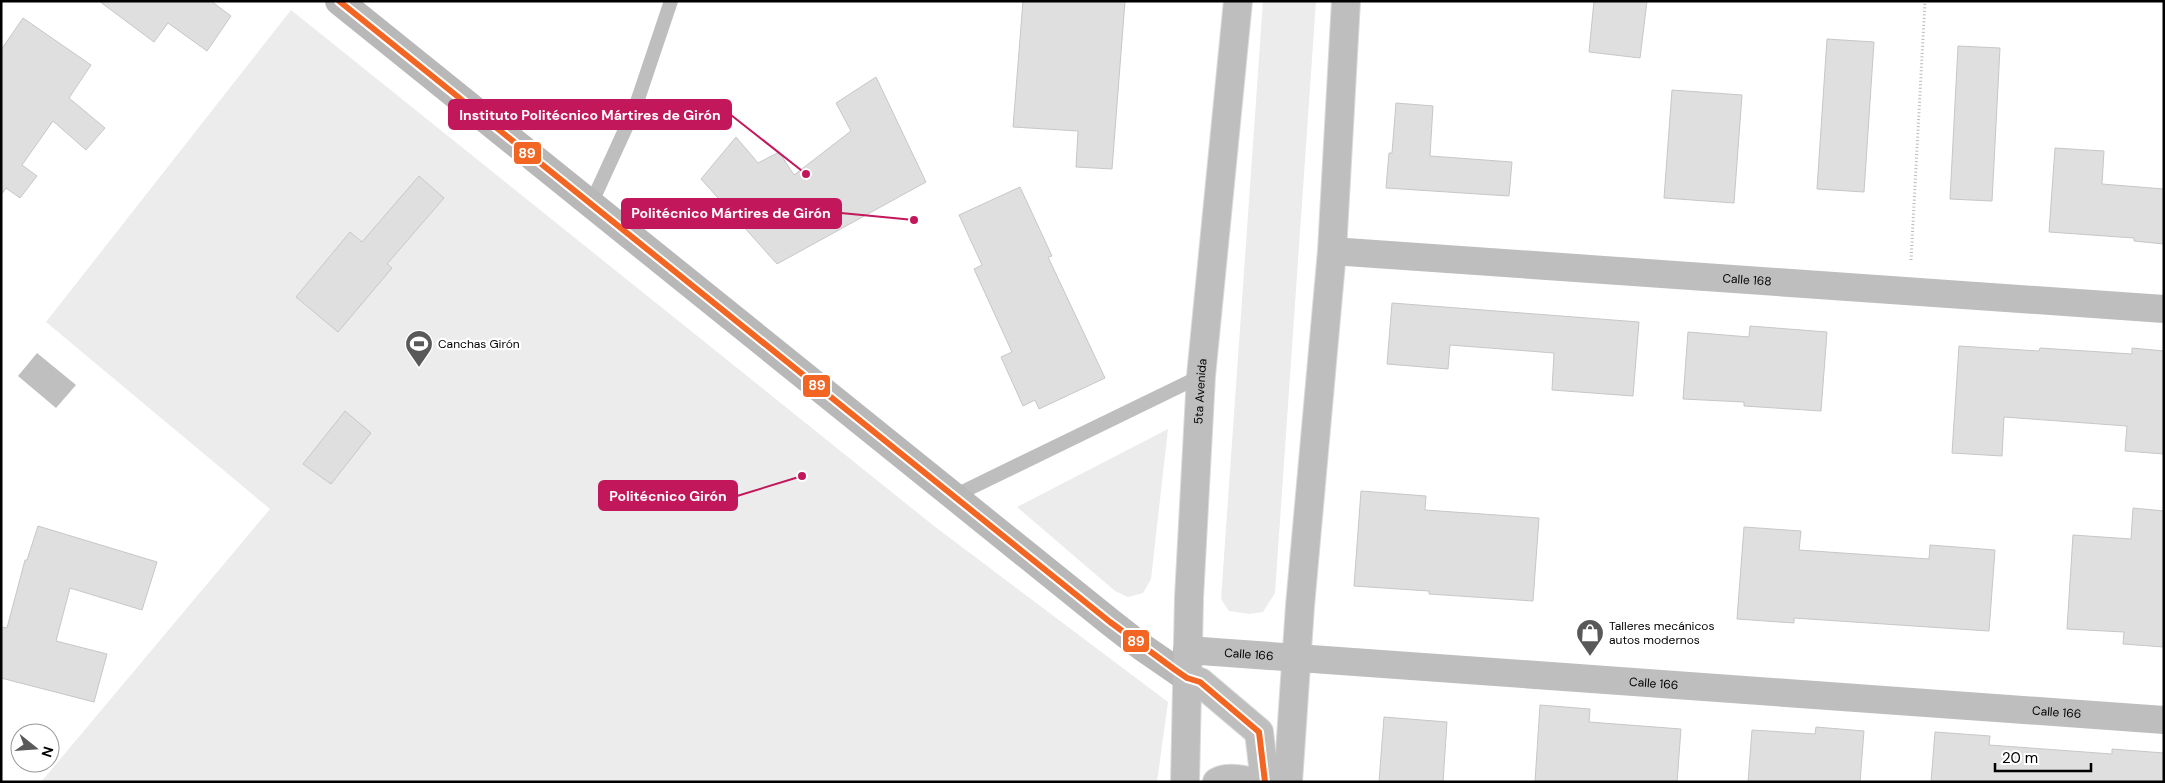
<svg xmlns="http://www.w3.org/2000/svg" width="2165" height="783" viewBox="0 0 2165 783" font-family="'DM Sans',sans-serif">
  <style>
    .green { fill: #ececec }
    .water { fill: #bfbfbf }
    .building { fill: #dfdfdf; stroke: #c7c7c7 }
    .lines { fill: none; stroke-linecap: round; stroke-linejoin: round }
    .highway-casing { stroke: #dbdbdb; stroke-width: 30 }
    .path { stroke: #b9b9b9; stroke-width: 3; stroke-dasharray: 1 2.5; stroke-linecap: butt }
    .lane { stroke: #bebebe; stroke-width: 14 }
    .street { stroke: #bebebe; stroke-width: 28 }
    .secondary { stroke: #b8b8b8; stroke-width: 28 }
    .highway { stroke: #bebebe; stroke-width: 28 }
    .bus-1-casing { stroke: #fff; stroke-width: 10 }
    .bus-1 { stroke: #f26522; stroke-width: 6 }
    .labels { text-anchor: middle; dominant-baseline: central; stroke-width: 4.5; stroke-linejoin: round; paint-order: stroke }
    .street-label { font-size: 12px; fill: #000; stroke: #fff }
    .poi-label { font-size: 12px; fill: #000; stroke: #fff; text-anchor: start }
    .leader { fill: none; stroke: #c2185b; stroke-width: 2 }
    .callout-dot { fill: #c2185b; stroke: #fff; stroke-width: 2 }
    .callout { fill: #c2185b; stroke: #c2185b; stroke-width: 2 }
    .callout-label { font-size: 14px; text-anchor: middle; font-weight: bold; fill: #fff }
    .line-badge { stroke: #fff; stroke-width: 2 }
    .badge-label { font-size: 14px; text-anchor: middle; font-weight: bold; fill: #fff }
  </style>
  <rect width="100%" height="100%" fill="#fff"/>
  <!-- green -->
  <g class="green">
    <path d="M1263 1H1316L1275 593 1263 612 1250 614 1229 611 1221 599Z"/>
    <path d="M291 10 934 526 1168 702 1157 782H41L270 509 46 322Z"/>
    <path d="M1168 429 1151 579 1143 593 1128 597 1115 591 1017 507Z"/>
  </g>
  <!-- water -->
  <path class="water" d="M37 353 76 385 56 408 18 376Z"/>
  <!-- building -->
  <g class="building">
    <path d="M99 1H211L231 16 207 51 168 23 154 42Z"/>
    <path d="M1023 1H1125L1112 169 1076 167 1078 131 1013 127Z"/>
    <path d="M1594 1H1647L1640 58 1589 52Z"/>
    <path d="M23 18 91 65 69 98 105 128 86 150 53 121 22 165 37 176 20 198 6 188 1 195V50Z"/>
    <path d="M1827 39 1874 42 1864 192 1817 189Z"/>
    <path d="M1958 46 2000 48 1992 201 1950 199Z"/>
    <path d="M876 77 926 182 777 264 701 179 736 137 758 163 779 152 794 175 851 131 836 103Z"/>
    <path d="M1672 90 1742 95 1734 203 1664 198Z"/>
    <path d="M1396 103 1433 106 1430 156 1512 162 1509 196 1386 188 1389 153H1392Z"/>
    <path d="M2055 148 2104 151 2102 184 2164 189V244L2134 241V238L2049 232Z"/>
    <path d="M419 176 444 198 387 264 392 268 338 332 296 297 350 232 362 242Z"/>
    <path d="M1020 187 1052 256 1048 257 1105 378 1039 409 1035 400 1023 406 1001 357 1012 352 974 269 982 265 959 215Z"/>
    <path d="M1392 303 1639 322 1633 396 1552 390 1554 353 1450 345 1448 369 1387 364Z"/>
    <path d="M1750 326 1827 332 1821 411 1744 406V402L1683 399 1688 332 1749 337Z"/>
    <path d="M1959 346 2039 351 2040 348 2132 354V348L2164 351V454L2125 451 2127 426 2004 417 2002 456 1952 453Z"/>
    <path d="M345 411 371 433 331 484 303 464Z"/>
    <path d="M1361 491 1426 496 1425 510 1539 518 1533 601 1429 594V591L1354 586Z"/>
    <path d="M2133 508 2164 511V647L2123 644 2124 632 2067 629 2073 535 2131 539Z"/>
    <path d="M38 526 157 562 142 610 70 588 56 641 107 654 94 702 1 678V627L7 628 25 560H27Z"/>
    <path d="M1744 527 1801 531 1799 550 1929 559 1930 545 1995 550 1989 631 1794 618V623L1737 619Z"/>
    <path d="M1540 705 1590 709 1589 722 1681 729 1677 782H1535Z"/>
    <path d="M1384 717 1447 722 1443 782H1379Z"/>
    <path d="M1816 727 1864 731 1860 782H1748L1752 730 1815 734Z"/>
    <path d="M1935 732 1990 736 1989 745 2112 754V749L2164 753V782H1931Z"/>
  </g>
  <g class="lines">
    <defs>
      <g id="highway">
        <path d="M1187 678 1200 682 1259 732 1265 782"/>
        <path id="s3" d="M1185 782 1189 598 1201 376 1238 1"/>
        <path d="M1217 782C1227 776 1242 779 1253 782"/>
        <path d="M1288 782 1300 606 1332 251 1346 1"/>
      </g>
    </defs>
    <!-- highway casing -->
    <use href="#highway" class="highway-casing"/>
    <!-- path -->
    <path class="path" d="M1911 260 1925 1"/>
    <!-- lane -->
    <g class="lane">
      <path d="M591 204 635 108 671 1"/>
      <path d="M954 496 1201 376"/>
    </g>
    <!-- street -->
    <g class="street">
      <path id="s1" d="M1332 251 2164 309"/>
      <path id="s2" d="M1187 650 2164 720"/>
    </g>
    <!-- secondary -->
    <path class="secondary" d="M339 1 1110 622 1142 647 1187 678"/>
    <!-- highway -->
    <use href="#highway" class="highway"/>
    <defs>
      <path id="bus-1" d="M339 1 1110 622 1174 669 1187 678 1200 682 1259 732 1265 782"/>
    </defs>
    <!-- bus-1 casing -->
    <use href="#bus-1" class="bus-1-casing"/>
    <!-- bus-1 -->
    <use href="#bus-1" class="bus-1"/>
  </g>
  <!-- icons -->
  <defs>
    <symbol id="stadium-pin" viewBox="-11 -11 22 30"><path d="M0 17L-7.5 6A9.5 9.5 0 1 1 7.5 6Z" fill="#595959" stroke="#fff"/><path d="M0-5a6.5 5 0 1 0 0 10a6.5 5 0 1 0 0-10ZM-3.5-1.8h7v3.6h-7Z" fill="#fff"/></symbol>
    <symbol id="shop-pin" viewBox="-11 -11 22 30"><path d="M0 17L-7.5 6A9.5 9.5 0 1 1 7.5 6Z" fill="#595959" stroke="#fff"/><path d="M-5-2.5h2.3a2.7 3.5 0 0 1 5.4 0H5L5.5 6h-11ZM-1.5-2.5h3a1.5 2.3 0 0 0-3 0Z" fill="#fff"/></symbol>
  </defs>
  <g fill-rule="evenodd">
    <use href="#stadium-pin" x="403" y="328" width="32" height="43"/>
    <use href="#shop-pin" x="1574" y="617" width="32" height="43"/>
  </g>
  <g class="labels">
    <!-- street labels -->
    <g class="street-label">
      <text stroke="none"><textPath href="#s1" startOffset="416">Calle 168</textPath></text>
      <text stroke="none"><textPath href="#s3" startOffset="391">5ta Avenida</textPath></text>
      <text stroke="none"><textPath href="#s2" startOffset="62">Calle 166</textPath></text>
      <text stroke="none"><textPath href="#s2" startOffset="468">Calle 166</textPath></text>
      <text stroke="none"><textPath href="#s2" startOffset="872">Calle 166</textPath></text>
    </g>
    <!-- poi labels -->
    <g class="poi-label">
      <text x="438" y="344">Canchas Girón</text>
      <text x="1609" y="626">Talleres mecánicos<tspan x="1609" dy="14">autos modernos</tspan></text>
    </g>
  </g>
  <!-- callouts -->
  <path class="leader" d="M806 174L731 115M914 220L841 213M802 476L737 496"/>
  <g class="callout-dot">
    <circle cx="806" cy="174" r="5"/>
    <circle cx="914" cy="220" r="5"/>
    <circle cx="802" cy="476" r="5"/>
  </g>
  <g class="callout">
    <rect x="449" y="100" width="282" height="29" rx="5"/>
    <rect x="622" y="199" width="219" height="29" rx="5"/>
    <rect x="599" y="481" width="138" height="29" rx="5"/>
  </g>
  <g class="callout-label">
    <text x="590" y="120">Instituto Politécnico Mártires de Girón</text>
    <text x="731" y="218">Politécnico Mártires de Girón</text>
    <text x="668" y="501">Politécnico Girón</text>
  </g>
  <g class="line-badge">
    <rect x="513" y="141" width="29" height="24" rx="5" fill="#f26522"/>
    <rect x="802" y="374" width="29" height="24" rx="5" fill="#f26522"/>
    <rect x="1122" y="629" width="28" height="24" rx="5" fill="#f26522"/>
  </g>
  <g class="badge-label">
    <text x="527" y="158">89</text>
    <text x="817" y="390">89</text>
    <text x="1136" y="646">89</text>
  </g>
  <!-- border -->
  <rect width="2165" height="783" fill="none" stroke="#000000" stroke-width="5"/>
  <!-- north arrow -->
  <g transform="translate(35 748) rotate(107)"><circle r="24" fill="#ffffff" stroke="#999999"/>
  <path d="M0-4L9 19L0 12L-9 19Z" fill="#595959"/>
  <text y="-8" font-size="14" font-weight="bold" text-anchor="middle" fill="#000000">N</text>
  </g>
  <!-- scale -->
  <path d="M1995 763v8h96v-8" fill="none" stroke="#000000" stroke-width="2.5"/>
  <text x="2002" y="763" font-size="15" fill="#000000" stroke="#ffffff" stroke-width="4" paint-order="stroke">20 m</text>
</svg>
